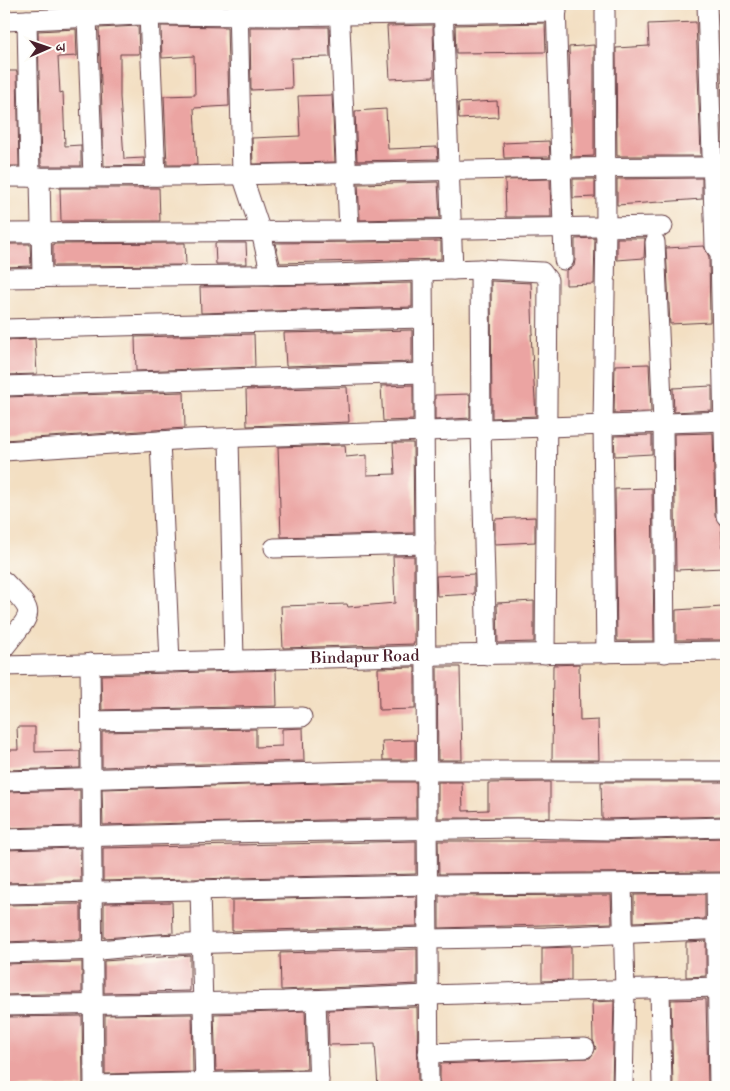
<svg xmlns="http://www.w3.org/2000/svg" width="730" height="1091" viewBox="0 0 730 1091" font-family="'Libre Bodoni','Noto Serif Devanagari',serif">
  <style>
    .building { fill: #eba4a2 }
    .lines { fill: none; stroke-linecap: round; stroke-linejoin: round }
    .minor-casing { stroke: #633c42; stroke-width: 21 }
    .minor { stroke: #fff; stroke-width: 19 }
    .labels { text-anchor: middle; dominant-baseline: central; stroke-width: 4.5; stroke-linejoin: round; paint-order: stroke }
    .street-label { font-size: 16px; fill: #4a1f2b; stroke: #fdfcf7 }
  </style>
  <rect width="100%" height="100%" fill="#fdfcf7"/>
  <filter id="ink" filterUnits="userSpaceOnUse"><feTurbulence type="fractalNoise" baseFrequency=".02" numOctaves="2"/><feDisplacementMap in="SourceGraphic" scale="10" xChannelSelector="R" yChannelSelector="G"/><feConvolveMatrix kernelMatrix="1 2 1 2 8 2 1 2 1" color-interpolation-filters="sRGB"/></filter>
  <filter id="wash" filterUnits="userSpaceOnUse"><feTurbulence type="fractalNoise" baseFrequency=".0096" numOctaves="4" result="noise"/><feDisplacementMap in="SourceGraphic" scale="20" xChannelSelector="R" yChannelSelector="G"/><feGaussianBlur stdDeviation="1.12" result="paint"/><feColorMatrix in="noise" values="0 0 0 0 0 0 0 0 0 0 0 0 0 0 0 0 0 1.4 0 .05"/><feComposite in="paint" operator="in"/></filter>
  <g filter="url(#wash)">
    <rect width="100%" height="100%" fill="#f3dfc2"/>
    <g id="blocks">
      <!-- building -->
      <g class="building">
        <path d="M726 12V197H725L719 13Z"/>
        <path d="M696 22 701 156H617L616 48 649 46 648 24Z"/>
        <path d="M545 23 546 52 456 53 455 25Z"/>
        <path d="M433 25 434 77 390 79 387 26Z"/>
        <path d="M138 26 139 54H120V97L124 159 144 158V165L104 166 99 28Z"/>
        <path d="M161 26 227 27 229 106 194 108 197 165H167L164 96 195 95 194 56 162 58Z"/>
        <path d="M250 27H329L330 57 291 58 292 88 251 90Z"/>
        <path d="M76 29 77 56 58 57 60 93 63 92 65 146 81 145V166H41L38 31Z"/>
        <path d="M594 45V156L572 157 569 47Z"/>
        <path d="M4 71H17L19 166H4Z"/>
        <path d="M332 95 335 162 253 164 252 138 300 136 298 96Z"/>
        <path d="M497 101 498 117 459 119 458 103Z"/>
        <path d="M386 109 388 149 437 147 438 159 357 161 355 111Z"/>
        <path d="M549 141 550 157 504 158 503 143Z"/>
        <path d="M702 178V199L617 205V179Z"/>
        <path d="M550 179 551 217H506L505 180Z"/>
        <path d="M573 179H595V197L573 198Z"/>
        <path d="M438 182 440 218 360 220 358 184Z"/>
        <path d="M60 188H159L160 221H61Z"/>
        <path d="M595 238 594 284 566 285V271L574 266 575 260V239Z"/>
        <path d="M617 238H645L644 258 617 260Z"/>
        <path d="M441 241V259L280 263 275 243Z"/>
        <path d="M185 243 186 265 53 266V244Z"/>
        <path d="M215 243H246L247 264H216Z"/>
        <path d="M4 244H30L31 266 4 267Z"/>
        <path d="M704 246 709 257 710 322 670 324 666 248Z"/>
        <path d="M491 281 531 283 533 334H531L536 416 492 418Z"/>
        <path d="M412 283V307L201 313 200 287Z"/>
        <path d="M412 330V362L286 366 284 333Z"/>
        <path d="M254 334 255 367 136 371 135 337Z"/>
        <path d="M35 339 37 374 4 375V340Z"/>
        <path d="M649 364 651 412 614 413 615 365Z"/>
        <path d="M413 385V420L383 421 381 386Z"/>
        <path d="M712 386V410L674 412 673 388Z"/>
        <path d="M347 387 349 422 247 426 246 390Z"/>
        <path d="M184 392 185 428 4 440V397Z"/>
        <path d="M470 394V418L435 420V395Z"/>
        <path d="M713 433 715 516 721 526 724 568 676 570 674 434Z"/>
        <path d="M652 435V454L615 456 614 436Z"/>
        <path d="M393 443H413L414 533 281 537 278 447 345 445 346 457 367 455V475L395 474Z"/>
        <path d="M652 488 654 641H617L615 489Z"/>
        <path d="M535 517V542L495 544V519Z"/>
        <path d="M393 556H414V644L283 648 281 606 347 604 348 607 395 603Z"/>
        <path d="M474 574V594L437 596 436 576Z"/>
        <path d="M534 601V642L498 643 497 603Z"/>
        <path d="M723 607 725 640H676V610Z"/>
        <path d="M579 664 580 721 598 720 599 760H552L553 665Z"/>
        <path d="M415 667V709L379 710 378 668Z"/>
        <path d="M437 667H460L462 760H438Z"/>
        <path d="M276 670 277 706 102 710 101 675Z"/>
        <path d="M17 727H35V752L80 751V768L4 770V750H18Z"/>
        <path d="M303 728 304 761 102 767V732L256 729V747L282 746V729Z"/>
        <path d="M415 740V760H383L382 741Z"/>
        <path d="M359 782H416V818L103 825 102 789Z"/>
        <path d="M438 782H462L463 811 488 810V783L550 782V818H438Z"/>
        <path d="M601 782H726V816L602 819Z"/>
        <path d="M80 790V826L4 828V792Z"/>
        <path d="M726 838V872L439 874 438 841H607Z"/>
        <path d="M416 841V874L103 881V848Z"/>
        <path d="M80 848 81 881 4 883V850Z"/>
        <path d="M705 894V919L634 922V895Z"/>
        <path d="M611 895 612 923 439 928V896Z"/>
        <path d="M416 896 417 926 232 931V900Z"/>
        <path d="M172 902 173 933 104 938V903Z"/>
        <path d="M81 904V939L4 942V905Z"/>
        <path d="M706 941V976L686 977V942Z"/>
        <path d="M571 947V980L542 981V948Z"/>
        <path d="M417 949V984L281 990 280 953Z"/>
        <path d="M190 955V991L104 993V961Z"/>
        <path d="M82 962V993L4 995V964Z"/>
        <path d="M706 999 708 1086H673L671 1000Z"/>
        <path d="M614 1001 612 1087H440V1064L590 1058 596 1048 593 1040 592 1002Z"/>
        <path d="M417 1007 418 1087H378L375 1044 329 1045 328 1010Z"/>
        <path d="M305 1011 307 1069 216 1071 214 1014Z"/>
        <path d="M192 1014 193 1072 105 1074V1015Z"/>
        <path d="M82 1016 83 1087H4V1017Z"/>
      </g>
    </g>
  </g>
  <g filter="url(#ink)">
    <use href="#blocks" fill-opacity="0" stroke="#633c42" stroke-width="1"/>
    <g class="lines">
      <defs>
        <g id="minor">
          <path d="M339 4 349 231"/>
          <path d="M443 4 453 270"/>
          <path d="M556 4 564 260"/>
          <path d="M707 4 715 246 720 253 726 516"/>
          <path d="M238 5 242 175 261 232 271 275"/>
          <path d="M605 11 606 228 603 426 606 653"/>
          <path d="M149 15 156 176"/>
          <path d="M87 17 93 177"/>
          <path d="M27 20 30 177"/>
          <path d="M4 21 141 15 278 16 557 12"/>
          <path d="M4 177C240 179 476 166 712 167"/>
          <path d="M40 177 42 277"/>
          <path d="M4 233 349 231 663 226"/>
          <path d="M655 242 663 423 665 653"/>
          <path d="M480 269 481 430 487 655"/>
          <path d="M423 271 429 1087"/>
          <path d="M4 278 331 274 480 269 542 272 548 280 545 654"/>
          <path d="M4 329 423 318"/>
          <path d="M4 386 423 373"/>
          <path d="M229 438 234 660"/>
          <path d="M160 441 170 662"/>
          <path d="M4 451 190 439 726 421"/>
          <path d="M274 548 425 544"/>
          <path d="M4 581C38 616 33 610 4 648"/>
          <path d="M90 663 94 1087"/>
          <path id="s1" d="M4 666 443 655 726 651"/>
          <path d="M91 721 302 717"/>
          <path d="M4 781 359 771H726"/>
          <path d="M4 839 222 833 516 828 607 830 726 827"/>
          <path d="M622 884 625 990 623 1087"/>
          <path d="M716 884 719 1087"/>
          <path d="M200 889 205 1087"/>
          <path d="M4 894 428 885 726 883"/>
          <path d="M428 939 546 937 726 929"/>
          <path d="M4 953 99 950 153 945 428 937"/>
          <path d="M660 989 662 1087"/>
          <path d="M316 1000 319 1087"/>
          <path d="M4 1006 284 1001 428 995 718 987"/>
          <path d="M428 1053 585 1048"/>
          <path d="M94 1085 319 1080"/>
        </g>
      </defs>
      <!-- minor casing -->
      <use href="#minor" class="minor-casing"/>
      <!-- minor -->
      <use href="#minor" class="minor"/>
    </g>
  </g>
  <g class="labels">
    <!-- street labels -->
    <g class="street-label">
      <text stroke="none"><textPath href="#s1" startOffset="361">Bindapur Road</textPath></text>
    </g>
  </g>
  <!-- margin -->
  <rect width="730" height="1091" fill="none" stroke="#fdfcf7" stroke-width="20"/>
  <!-- north arrow -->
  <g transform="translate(48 48) rotate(88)" stroke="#fdfcf7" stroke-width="4" paint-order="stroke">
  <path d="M0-4L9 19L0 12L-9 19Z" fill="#4a1f2b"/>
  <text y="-8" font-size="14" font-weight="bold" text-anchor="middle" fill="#4a1f2b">उ</text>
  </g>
</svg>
